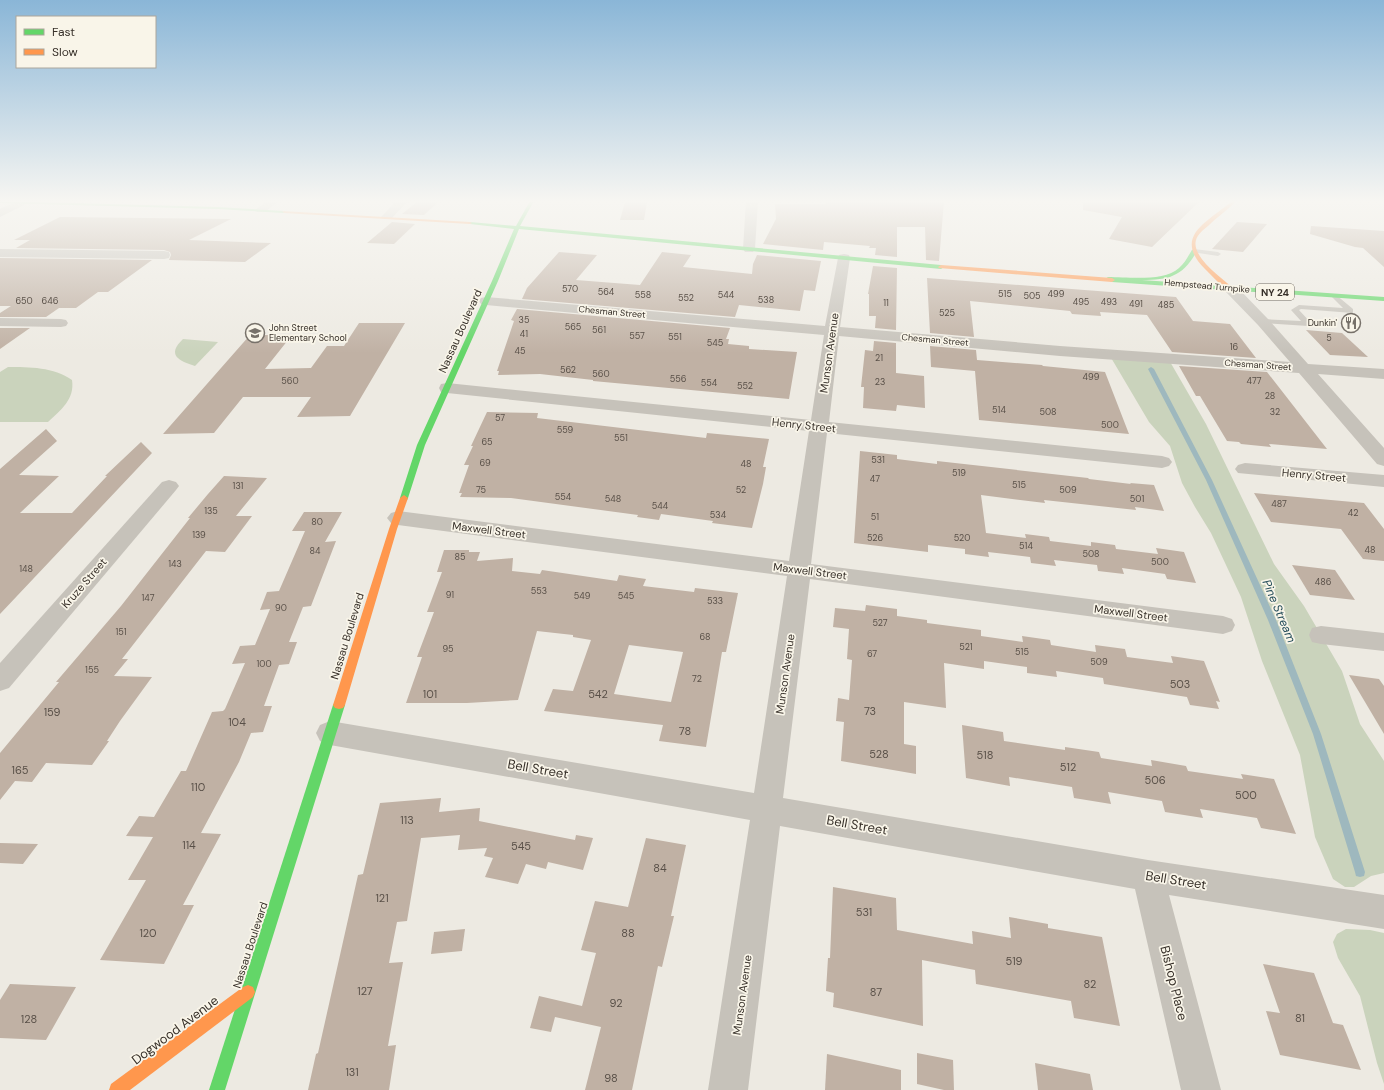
<svg xmlns="http://www.w3.org/2000/svg" width="1384" height="1090" viewBox="0 0 1384 1090" font-family="'DM Sans',sans-serif">
  <style>
    .green { fill: #cad3bc }
    .lines { fill: none; stroke-linecap: round; stroke-linejoin: round }
    .stream { fill: #9eb8be; fill-rule: evenodd }
    .building { fill: #c0b1a4; fill-rule: evenodd }
    .lane { fill: #c6c2ba; fill-rule: evenodd }
    .street { fill: #c6c2ba; fill-rule: evenodd }
    .fast { fill: #63d668; fill-rule: evenodd }
    .slow { fill: #ff974d; fill-rule: evenodd }
    .labels { text-anchor: middle; dominant-baseline: central; stroke-width: 3.5; stroke-linejoin: round; paint-order: stroke }
    .far-street-label { font-size: 9px; fill: #373029; stroke: #f9f5e9 }
    .number-label { font-size: 9px; fill: #595048 }
    .far-poi-label { font-size: 9px; fill: #373029; stroke: #f9f5e9; text-anchor: end }
    .shield { fill: #f9f5e9; stroke: #716b63; stroke-width: 1 }
    .shield-label { font-size: 10px; font-weight: bold; fill: #373029 }
    .street-label { font-size: 11px; fill: #373029; stroke: #f9f5e9 }
    .near-number-label { font-size: 11px; fill: #595048 }
    .water-label { font-size: 12px; font-style: italic; fill: #1f4957; stroke: #f9f5e9 }
    .near-street-label { font-size: 13px; fill: #373029; stroke: #f9f5e9 }
  </style>
  <rect width="100%" height="100%" fill="#edeae2"/>
  <!-- green -->
  <g class="green">
    <path d="M183 339 218 342 195 366C179 361 166 355 183 339Z"/>
    <path d="M1110 356 1169 360 1206 424 1274 564 1304 606 1342 671 1360 724 1384 761V873L1371 876 1354 887H1345L1333 879 1315 837 1300 755 1262 661 1241 597 1211 533 1195 507 1182 483 1170 446 1149 422Z"/>
    <path d="M8 367C29 367 54 367 72 380 75 399 61 410 48 422H0V372Z"/>
    <path d="M1346 929 1370 930 1384 933V1084L1377 1063 1360 996 1338 958 1333 942 1337 934Z"/>
  </g>
  <g class="lines">
    <!-- stream -->
    <path class="stream" d="M1151 367 1154 369 1212 480 1276 620 1321 734 1365 872 1364 876 1360 877 1356 876 1355 872 1313 734 1268 620 1206 480 1148 369Z"/>
  </g>
  <!-- building -->
  <g class="building">
    <path d="M418 201 438 202 424 215 402 214Z"/>
    <path d="M825 201H944L939 261 926 260 925 227H897V257L875 255 876 248H869L870 246 824 242 823 250 763 244 776 219 775 204H826Z"/>
    <path d="M1083 201H1200L1152 247 1109 239 1122 217 1083 210Z"/>
    <path d="M625 202H647L644 220H620Z"/>
    <path d="M60 217 231 219 189 240 271 243 245 262 169 260 171 255 170 252 164 250 16 248 30 240H14Z"/>
    <path d="M392 222 415 224 394 244 367 243Z"/>
    <path d="M1237 222 1267 224 1243 252 1212 249Z"/>
    <path d="M1311 226 1384 231V267L1363 248 1355 247 1310 234Z"/>
    <path d="M559 252 597 255 576 280 640 285 662 252 691 255 683 267 752 274 753 264 757 255 821 261 815 291 804 290 800 311 739 305 735 317 522 299 527 288Z"/>
    <path d="M0 258 152 260 108 292H98L76 308H59L46 317H0V313L11 306H0Z"/>
    <path d="M873 266 897 268 896 330 875 328 876 316H869V294H868Z"/>
    <path d="M927 278 1176 297 1193 321 1230 324 1256 358 1172 352 1147 315 1100 312 1101 316 1072 314 1070 311 970 301 974 337 930 333Z"/>
    <path d="M517 309 730 328 726 339H729L728 344 749 346V349L797 352 789 399 593 381V380L540 374 498 375 499 371H497L514 321 511 320Z"/>
    <path d="M359 323H405L350 416 297 417 311 397H243L214 433 163 434 250 335H292L265 369 311 368 327 346H344Z"/>
    <path d="M0 328H30L0 349Z"/>
    <path d="M1306 330 1342 333 1368 357 1330 355Z"/>
    <path d="M874 341 896 343V373L924 376 925 408 897 405 896 411 863 408 864 387H861L865 350 873 351Z"/>
    <path d="M930 346 976 350 977 360 1042 365 1043 366 1105 372 1129 434 979 420 975 371 931 367Z"/>
    <path d="M1179 366 1267 372 1327 449 1269 444 1271 447 1241 444 1239 442 1227 441 1200 396H1196Z"/>
    <path d="M487 412 538 413 537 418 706 438 707 433 769 439 763 467H766L763 484 752 528 712 523 713 521 661 514 659 520 637 517 638 515 511 498 460 497 462 493H459L469 465H464L473 446H471Z"/>
    <path d="M46 429 57 441 19 475 59 476 20 513H72L107 476H105L141 442 152 453 0 614V469Z"/>
    <path d="M860 451 897 455V459L937 464V461L1088 478 1089 479 1131 484 1130 483 1154 485 1164 511 1135 507 1136 510 1044 500 1045 503 981 495 986 533 1026 538 1025 534 1049 537 1050 541 1091 546V542L1115 545 1116 549 1158 554 1156 548 1184 552 1196 583 1167 579 1165 574 1122 568 1124 574 1098 571 1097 565 1054 560 1056 566 1031 563 1030 557 988 552 989 557 965 554V549L928 545V552L854 543Z"/>
    <path d="M224 476 267 478 236 516H252L225 552 206 551 122 659H128L114 676 152 677 120 721 107 741H109L92 765 46 763 32 782 15 781 0 800V753L59 682H56L121 606 190 518H188L208 494Z"/>
    <path d="M1254 493 1364 503 1384 529V561L1363 559 1341 529 1271 522Z"/>
    <path d="M304 512H342L325 542 336 541 311 606 303 607 289 642H297L289 664 279 665 264 706H272L263 732 251 733 239 762 201 833 221 834 183 905H194L164 964 100 960 146 880H128L153 837 126 836 139 816 154 817 181 771H186L212 712 223 711 225 709 245 663 232 664 240 646 255 645 270 609 260 610 267 592 279 591 305 531H292Z"/>
    <path d="M444 550H469V552H480L477 561 513 558 512 571 540 574 542 570 617 581 619 575 646 579 643 586 694 592 695 588 738 593 726 652H722L706 747 659 741 663 725 544 711 553 689 573 691 591 640 573 637V635L537 631 518 700 467 703H406L422 657H417L434 612H427L442 572H437ZM629 645 683 652 671 702 614 694Z"/>
    <path d="M1292 565 1335 570 1355 600 1310 595Z"/>
    <path d="M866 605 897 609V616L927 620V623L981 630V636L1023 642 1022 636 1050 640 1051 645 1096 652 1095 645 1125 649 1127 657 1173 663 1171 656 1204 661 1220 702 1216 701 1219 709 1190 705 1187 697 1104 684 1103 678 1056 671 1057 677 1027 673V667L984 661V669L944 663 946 708 904 702V744L916 746V774L841 761 844 722 836 721 838 698 849 700 852 660 847 659 849 629 833 627 835 608 865 611Z"/>
    <path d="M1349 675 1379 679 1384 686V734Z"/>
    <path d="M962 725 1003 732 1004 741 1065 750V747L1099 752 1101 758 1152 766 1151 760 1186 766 1188 771 1243 779 1241 774 1274 779 1296 834 1261 828 1257 818 1200 809 1203 818 1165 812 1162 801 1108 792 1111 804 1074 798 1072 787 1009 777 1010 786 966 778Z"/>
    <path d="M441 798 439 812 480 808 479 821 575 840 576 835 593 838 583 870 548 862 546 869 526 864 518 884 485 877 493 858 484 856 487 848 458 850 460 835 421 838 407 921 397 922 389 963 403 962 388 1046 396 1045 389 1090H308L316 1054 318 1053 358 875 363 874 380 803Z"/>
    <path d="M646 838 686 845 671 916H674L662 967 658 966 632 1090H585L601 1027 555 1017 551 1032 530 1028 539 996 582 1006 596 953 581 950 595 901 628 907Z"/>
    <path d="M0 843 38 844 23 864 0 863Z"/>
    <path d="M833 887 896 898 897 930 973 944 972 931 1011 938 1009 917 1048 924V928L1102 937 1120 1026 1074 1018 1071 1001 976 984 975 970 922 960 923 1026 833 1007 834 993 826 991 828 958H830Z"/>
    <path d="M465 929 462 951 431 954 434 932Z"/>
    <path d="M1263 964 1314 973 1333 1023 1343 1025 1361 1070 1280 1055 1266 1011 1280 1013Z"/>
    <path d="M10 984 76 987 46 1040 0 1038V1000Z"/>
    <path d="M917 1053 953 1060 954 1090H944L917 1084Z"/>
    <path d="M827 1054 901 1070V1090H825Z"/>
    <path d="M1035 1063 1090 1074 1093 1090H1038Z"/>
  </g>
  <g class="lines">
    <!-- lane -->
    <g class="lane">
      <path d="M1194 249 1218 252 1221 254 1218 256 1192 252 1191 251Z"/>
      <path d="M1335 294 1353 309V313L1301 309 1299 310 1312 324 1308 326 1262 323 1258 321 1262 319 1301 321 1291 310 1299 305 1343 308 1331 296Z"/>
    </g>
    <!-- street -->
    <g class="street">
      <path d="M17 201H30L28 203 0 217V209Z"/>
      <path d="M267 201H279L265 212H257L255 210Z"/>
      <path d="M396 201H408L391 219H383L381 217 383 215Z"/>
      <path d="M746 201H758L755 249 753 252H745L743 249Z"/>
      <path d="M0 249 164 251 169 252 170 255 169 258 164 259 0 257Z"/>
      <path d="M844 254 849 255 850 258 840 327 1060 346 1290 362 1258 325 1226 292 1224 289 1226 286 1231 285 1236 286 1268 319 1308 364 1384 369V379L1318 374 1384 448V466L1377 464 1299 373 1060 356 839 336 829 422 1162 456 1169 458 1172 462 1169 466 1162 468 827 433 811 564 1223 616 1232 619 1235 625 1232 631 1223 634 810 579 783 798 1148 860 1384 895V929L1169 895 1221 1090H1181L1135 889 780 826 748 1090H708L750 820 330 745 320 741 316 733 320 725 330 721 754 793 787 576 398 525 391 523 387 518 391 513 398 511 789 561 809 431 447 393 441 392 439 388 441 384 447 383 811 420 824 335 486 305 481 304 479 301 481 298 486 297 825 326 838 258 839 255Z"/>
      <path d="M0 318 61 319 66 320 68 323 66 326 61 327 0 326Z"/>
      <path d="M1245 463 1384 475V487L1238 473 1235 469 1238 465Z"/>
      <path d="M169 480 176 482 179 486 176 490 9 688 0 691V663L162 482Z"/>
      <path d="M1321 626 1384 633V651L1321 644 1312 642 1309 635 1312 628Z"/>
    </g>
    <!-- fast -->
    <g class="fast">
      <path d="M0 201 218 207 284 211 286 212 284 213 218 209 0 203Z"/>
      <path d="M530 201H534L520 226 941 265 944 267 941 269 519 229 498 281 425 445 408 498 407 500H401L400 498 417 445 492 281 514 229 470 224 468 223 470 222 516 226Z"/>
      <path d="M1194 249 1197 251C1183 276 1170 280 1142 280L1384 297V301L1112 282 1105 279 1108 277C1128 277 1164 282 1179 268 1185 263 1188 256 1192 250Z"/>
      <path d="M339 701 343 702 345 705 225 1090H209L333 705 335 702Z"/>
    </g>
    <!-- slow -->
    <g class="slow">
      <path d="M1232 201H1236C1228 210 1217 217 1208 226 1203 230 1198 234 1196 240 1191 257 1222 278 1233 288V290L1231 291C1222 287 1212 276 1205 269 1172 236 1208 222 1232 201Z"/>
      <path d="M282 211 470 222 472 223 470 224 284 213Z"/>
      <path d="M941 265 1112 278 1115 280 1112 282 939 268 938 267Z"/>
      <path d="M404 495 408 498 397 529 345 705 343 708 339 709 335 708 333 705 389 529 400 498Z"/>
      <path d="M248 985 253 987 255 992 253 997 130 1090H109L111 1084 243 987Z"/>
    </g>
  </g>
  <!-- sky -->
  <linearGradient id="sky" x2="0" y2="1"><stop stop-color="#8ab6d7"/><stop offset="0.57" stop-color="#f7f6f2"/><stop offset="1" stop-color="#f7f6f2" stop-opacity="0"/></linearGradient>
  <rect width="1384" height="353" fill="url(#sky)"/>
  <!-- icons -->
  <defs>
    <symbol id="restaurant-ring" viewBox="-11 -11 22 22"><circle r="9.5" fill="#f9f5e9" stroke="#77716a" stroke-width="1.5"/><path d="M-5-6h1v4h1v-4h1v4h1v-4h1v5L-1.5 .5V6h-2V.5L-5-1ZM5-6V6H3V1.5H1.5Q1.5-4 5-6Z" fill="#77716a"/></symbol>
    <symbol id="school-ring" viewBox="-11 -11 22 22"><circle r="9.5" fill="#f9f5e9" stroke="#77716a" stroke-width="1.5"/><path d="M0-5L7-2L0 1L-7-2ZM-4 1L0 2.5L4 1V4Q0 6-4 4Z" fill="#77716a"/></symbol>
  </defs>
  <g fill-rule="evenodd">
    <use href="#restaurant-ring" x="1340" y="312" width="22" height="22"/>
    <use href="#school-ring" x="244" y="322" width="22" height="22"/>
  </g>
  <g class="labels">
    <!-- far-street labels -->
    <g class="far-street-label">
      <text transform="translate(1207 286) rotate(5)">Hempstead Turnpike</text>
      <text transform="translate(612 312) rotate(5)">Chesman Street</text>
      <text transform="translate(935 340) rotate(5)">Chesman Street</text>
      <text transform="translate(1258 365) rotate(4)">Chesman Street</text>
    </g>
    <!-- number labels -->
    <g class="number-label">
      <text x="570" y="289">570</text>
      <text x="606" y="292">564</text>
      <text x="1005" y="294">515</text>
      <text x="1056" y="294">499</text>
      <text x="643" y="295">558</text>
      <text x="726" y="295">544</text>
      <text x="1032" y="296">505</text>
      <text x="686" y="298">552</text>
      <text x="766" y="300">538</text>
      <text x="24" y="301">650</text>
      <text x="50" y="301">646</text>
      <text x="1081" y="302">495</text>
      <text x="1109" y="302">493</text>
      <text x="886" y="303">11</text>
      <text x="1136" y="304">491</text>
      <text x="1166" y="305">485</text>
      <text x="947" y="313">525</text>
      <text x="524" y="320">35</text>
      <text x="573" y="327">565</text>
      <text x="599" y="330">561</text>
      <text x="524" y="334">41</text>
      <text x="637" y="336">557</text>
      <text x="675" y="337">551</text>
      <text x="1329" y="338">5</text>
      <text x="715" y="343">545</text>
      <text x="1234" y="347">16</text>
      <text x="520" y="351">45</text>
      <text x="879" y="358">21</text>
      <text x="568" y="370">562</text>
      <text x="601" y="374">560</text>
      <text x="1091" y="377">499</text>
      <text x="678" y="379">556</text>
      <text x="290" y="381">560</text>
      <text x="1254" y="381">477</text>
      <text x="880" y="382">23</text>
      <text x="709" y="383">554</text>
      <text x="745" y="386">552</text>
      <text x="1270" y="396">28</text>
      <text x="999" y="410">514</text>
      <text x="1048" y="412">508</text>
      <text x="1275" y="412">32</text>
      <text x="500" y="418">57</text>
      <text x="1110" y="425">500</text>
      <text x="565" y="430">559</text>
      <text x="621" y="438">551</text>
      <text x="487" y="442">65</text>
      <text x="878" y="460">531</text>
      <text x="485" y="463">69</text>
      <text x="746" y="464">48</text>
      <text x="959" y="473">519</text>
      <text x="875" y="479">47</text>
      <text x="1019" y="485">515</text>
      <text x="238" y="486">131</text>
      <text x="481" y="490">75</text>
      <text x="741" y="490">52</text>
      <text x="1068" y="490">509</text>
      <text x="563" y="497">554</text>
      <text x="613" y="499">548</text>
      <text x="1137" y="499">501</text>
      <text x="1279" y="504">487</text>
      <text x="660" y="506">544</text>
      <text x="211" y="511">135</text>
      <text x="1353" y="513">42</text>
      <text x="718" y="515">534</text>
      <text x="875" y="517">51</text>
      <text x="317" y="522">80</text>
      <text x="199" y="535">139</text>
      <text x="875" y="538">526</text>
      <text x="962" y="538">520</text>
      <text x="1026" y="546">514</text>
      <text x="1370" y="550">48</text>
      <text x="315" y="551">84</text>
      <text x="1091" y="554">508</text>
      <text x="460" y="557">85</text>
      <text x="1160" y="562">500</text>
      <text x="175" y="564">143</text>
      <text x="26" y="569">148</text>
      <text x="1323" y="582">486</text>
      <text x="539" y="591">553</text>
      <text x="450" y="595">91</text>
      <text x="582" y="596">549</text>
      <text x="626" y="596">545</text>
      <text x="148" y="598">147</text>
      <text x="715" y="601">533</text>
      <text x="281" y="608">90</text>
      <text x="880" y="623">527</text>
      <text x="121" y="632">151</text>
      <text x="705" y="637">68</text>
      <text x="966" y="647">521</text>
      <text x="448" y="649">95</text>
      <text x="1022" y="652">515</text>
      <text x="872" y="654">67</text>
      <text x="1099" y="662">509</text>
      <text x="264" y="664">100</text>
      <text x="92" y="670">155</text>
      <text x="697" y="679">72</text>
    </g>
    <!-- far-poi labels -->
    <g class="far-poi-label">
      <text x="1337" y="323">Dunkin'</text>
      <text x="269" y="328" text-anchor="start">John Street<tspan x="269" dy="10">Elementary School</tspan></text>
    </g>
    <!-- shield labels -->
    <rect class="shield" x="1256" y="284" width="38" height="16" rx="3"/>
    <g class="shield-label">
      <text x="1275" y="292">NY 24</text>
    </g>
    <!-- street labels -->
    <g class="street-label">
      <text transform="translate(460 331) rotate(-66)">Nassau Boulevard</text>
      <text transform="translate(829 353) rotate(-82)">Munson Avenue</text>
      <text transform="translate(804 425) rotate(6)">Henry Street</text>
      <text transform="translate(1314 475) rotate(5)">Henry Street</text>
      <text transform="translate(489 530) rotate(7)">Maxwell Street</text>
      <text transform="translate(810 571) rotate(7)">Maxwell Street</text>
      <text transform="translate(84 583) rotate(-49)">Kruze Street</text>
      <text transform="translate(1131 613) rotate(7)">Maxwell Street</text>
      <text transform="translate(347 636) rotate(-73)">Nassau Boulevard</text>
      <text transform="translate(785 674) rotate(-82)">Munson Avenue</text>
      <text transform="translate(250 945) rotate(-72)">Nassau Boulevard</text>
      <text transform="translate(742 995) rotate(-82)">Munson Avenue</text>
    </g>
    <!-- near-number labels -->
    <g class="near-number-label">
      <text x="1180" y="684">503</text>
      <text x="430" y="694">101</text>
      <text x="598" y="694">542</text>
      <text x="870" y="711">73</text>
      <text x="52" y="712">159</text>
      <text x="237" y="722">104</text>
      <text x="685" y="731">78</text>
      <text x="879" y="754">528</text>
      <text x="985" y="755">518</text>
      <text x="1068" y="767">512</text>
      <text x="20" y="770">165</text>
      <text x="1155" y="780">506</text>
      <text x="198" y="787">110</text>
      <text x="1246" y="795">500</text>
      <text x="407" y="820">113</text>
      <text x="189" y="845">114</text>
      <text x="521" y="846">545</text>
      <text x="660" y="868">84</text>
      <text x="382" y="898">121</text>
      <text x="864" y="912">531</text>
      <text x="148" y="933">120</text>
      <text x="628" y="933">88</text>
      <text x="1014" y="961">519</text>
      <text x="1090" y="984">82</text>
      <text x="365" y="991">127</text>
      <text x="876" y="992">87</text>
      <text x="616" y="1003">92</text>
      <text x="1300" y="1018">81</text>
      <text x="29" y="1019">128</text>
      <text x="352" y="1072">131</text>
      <text x="611" y="1078">98</text>
    </g>
    <!-- water labels -->
    <g class="water-label">
      <text transform="translate(1279 611) rotate(67)">Pine Stream</text>
    </g>
    <!-- near-street labels -->
    <g class="near-street-label">
      <text transform="translate(538 769) rotate(10)">Bell Street</text>
      <text transform="translate(857 825) rotate(10)">Bell Street</text>
      <text transform="translate(1176 880) rotate(9)">Bell Street</text>
      <text transform="translate(1174 983) rotate(76)">Bishop Place</text>
      <text transform="translate(175 1030) rotate(-37)">Dogwood Avenue</text>
    </g>
  </g>
  <!-- legend -->
  <rect x="16" y="16" width="140" height="52" fill="#f9f5e9" stroke="#aba69c"/>
  <rect x="24" y="29" width="20" height="6" fill="#63d668" stroke="#aba69c"/>
  <text x="52" y="36" font-size="12" fill="#373029">Fast</text>
  <rect x="24" y="49" width="20" height="6" fill="#ff974d" stroke="#aba69c"/>
  <text x="52" y="56" font-size="12" fill="#373029">Slow</text>
</svg>
